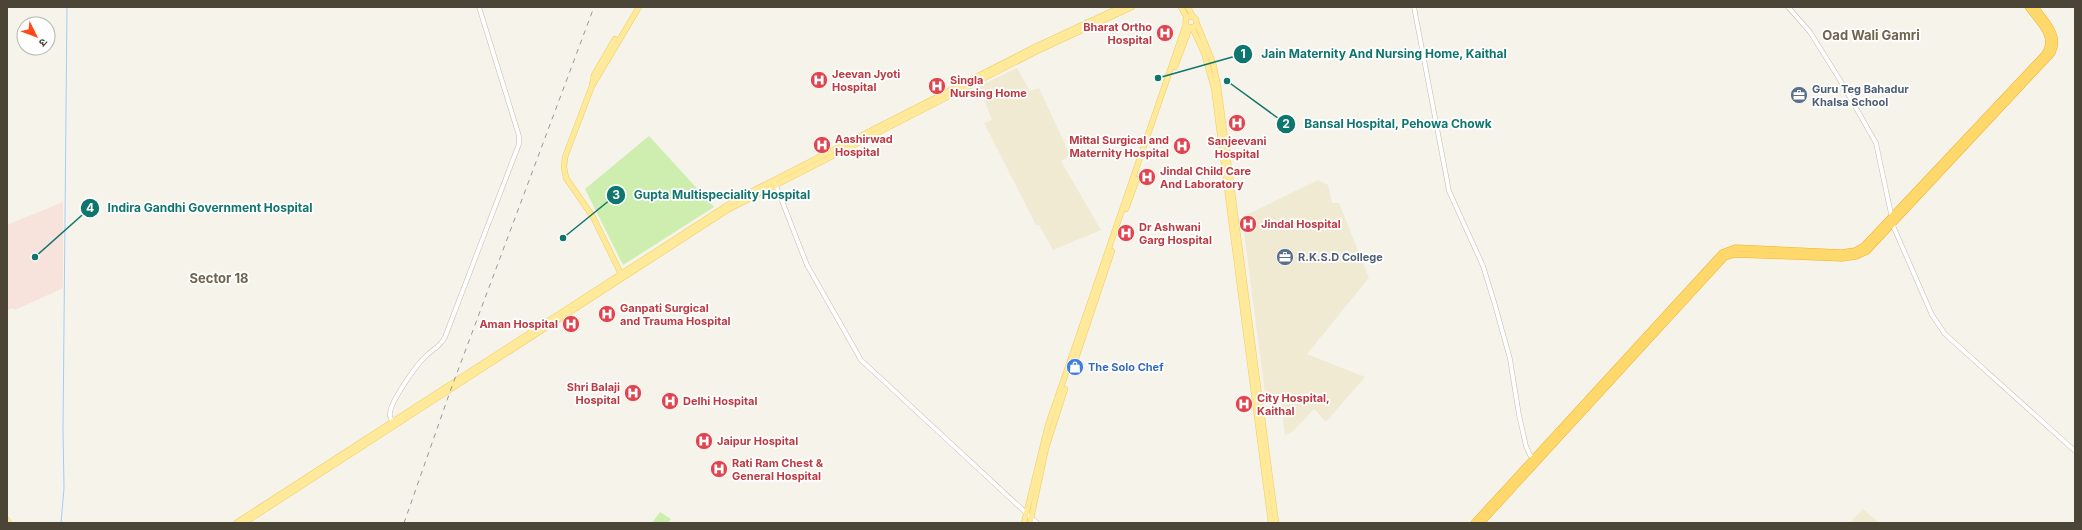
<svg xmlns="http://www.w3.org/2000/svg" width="2082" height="530" viewBox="0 0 2082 530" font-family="Inter,'Noto Sans Devanagari',sans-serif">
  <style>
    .education { fill: #f1ead2 }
    .medical { fill: #f7e2dc }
    .green { fill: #cdeeaf }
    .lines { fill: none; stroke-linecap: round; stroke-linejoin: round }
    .stream { stroke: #a1cef8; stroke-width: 1 }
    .minor-casing { stroke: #c3bcab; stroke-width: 5 }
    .major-casing { stroke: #f0ce5e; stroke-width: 6 }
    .highway-casing { stroke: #edb32c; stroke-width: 7 }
    .minor { stroke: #fff; stroke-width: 4 }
    .major { stroke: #ffe99a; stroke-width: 5 }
    .highway { stroke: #ffd86c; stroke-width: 6 }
    .rail { stroke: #999; stroke-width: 1; stroke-dasharray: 5 5; stroke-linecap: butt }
    .labels { text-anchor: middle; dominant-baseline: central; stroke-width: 3.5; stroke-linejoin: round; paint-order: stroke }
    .health-label { font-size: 11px; font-weight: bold; fill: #be3a42; stroke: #fff; text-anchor: start }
    .service-label { font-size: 11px; font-weight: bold; fill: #4e5e75; stroke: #fff; text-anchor: start }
    .shop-label { font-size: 11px; font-weight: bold; fill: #366cbe; stroke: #fff; text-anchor: start }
    .quarter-label { font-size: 13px; font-weight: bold; fill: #6f644d; stroke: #fff }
    .leader { fill: none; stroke: #0f766e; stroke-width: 1.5 }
    .callout-dot { fill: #0f766e; stroke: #fff; stroke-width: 1.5 }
    .mark-label { font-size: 12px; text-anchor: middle; font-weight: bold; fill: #fff }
    .callout-label { font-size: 12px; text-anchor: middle; font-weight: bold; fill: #0f766e; stroke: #fff; stroke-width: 3.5; stroke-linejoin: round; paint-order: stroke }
  </style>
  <rect width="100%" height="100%" fill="#f6f3ea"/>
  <!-- education -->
  <g class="education">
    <path d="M1017 68 1030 91 1039 88 1070 155 1061 161 1101 230 1053 250 1039 225H1036L984 123 992 120 979 86Z"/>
    <path d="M1318 180 1328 185 1332 203H1339L1369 278 1307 354 1365 377 1326 422 1314 409 1292 432 1285 435 1280 397 1266 401 1242 217Z"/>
    <path d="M1863 509 1879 523H1850Z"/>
  </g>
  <!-- medical -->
  <path class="medical" d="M63 202V288L15 310 14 308 7 310V225Z"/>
  <!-- green -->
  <g class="green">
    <path d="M649 136 714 207 623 265 585 189Z"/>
    <path d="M660 512 671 519 668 523H652Z"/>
  </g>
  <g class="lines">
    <!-- stream -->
    <path class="stream" d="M61 523 64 488 63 430 67 7"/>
    <defs>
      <g id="minor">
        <path d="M1414 7 1449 191 1483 266 1495 305 1510 359 1519 415 1526 446 1530 455 1535 460"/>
        <path d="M1788 7 1810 32 1840 80 1876 143 1894 228 1932 315 1945 334 2075 451"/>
        <path d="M775 183 807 265 861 360 1037 523"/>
        <path d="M394 424C392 421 389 417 390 413 391 401 416 365 426 356 433 349 441 346 445 337L519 144V136L511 110 479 7"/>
      </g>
      <g id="major">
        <path d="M1181 7 1187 18"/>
        <path d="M1188 7 1193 17"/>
        <circle cx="1191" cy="22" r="5.5"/>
        <path d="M1197 24 1213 63 1218 86 1276 523"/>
        <path d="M1192 27 1204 53 1214 88 1271 523"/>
        <path d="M1175 67 1190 27"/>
        <path d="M592 85 594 75 615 39"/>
        <path d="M1126 209 1137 179"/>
        <path d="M622 276 593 217 566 178 564 167 565 157 592 86 639 7"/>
        <path d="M1074 364 1112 251"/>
        <path d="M7 520 9 523"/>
        <path d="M236 523 737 199 1037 46 1121 7"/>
        <path d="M244 523 729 209 1037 51 1132 7"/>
        <path d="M1024 523 1048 425 1186 24"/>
        <path d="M1030 523 1046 448 1065 389"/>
      </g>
      <g id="highway">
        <path d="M1474 523 1722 253 1735 248 1842 253 1855 251 1864 246 2045 54C2057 36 2038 21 2028 7"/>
        <path d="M1481 523 1725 257 1735 254 1842 258 1856 256 1867 251 2052 53C2061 35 2045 21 2035 7"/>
      </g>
    </defs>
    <!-- minor casing -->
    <use href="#minor" class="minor-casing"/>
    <!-- major casing -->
    <use href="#major" class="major-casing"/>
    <!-- highway casing -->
    <use href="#highway" class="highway-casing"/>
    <!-- minor -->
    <use href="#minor" class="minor"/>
    <!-- major -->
    <use href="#major" class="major"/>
    <!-- highway -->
    <use href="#highway" class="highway"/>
    <!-- rail -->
    <path class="rail" d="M404 523 451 389 594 7"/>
  </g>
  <!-- icons -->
  <defs>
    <symbol id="hospital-disc" viewBox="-11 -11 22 22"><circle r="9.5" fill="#e0444e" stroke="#fff"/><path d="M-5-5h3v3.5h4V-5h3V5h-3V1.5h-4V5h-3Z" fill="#fff"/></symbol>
    <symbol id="office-disc" viewBox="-11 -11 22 22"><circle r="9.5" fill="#5c6f8a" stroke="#fff"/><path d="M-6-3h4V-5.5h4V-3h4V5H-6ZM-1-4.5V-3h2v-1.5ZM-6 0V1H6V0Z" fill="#fff"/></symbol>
    <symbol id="shop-disc" viewBox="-11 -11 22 22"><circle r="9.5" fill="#3f7fe0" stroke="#fff"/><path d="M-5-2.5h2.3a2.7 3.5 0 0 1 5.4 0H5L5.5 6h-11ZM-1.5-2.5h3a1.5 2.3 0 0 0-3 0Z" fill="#fff"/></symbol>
  </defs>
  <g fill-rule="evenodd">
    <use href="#hospital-disc" x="1155" y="23" width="20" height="20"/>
    <use href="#hospital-disc" x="809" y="70" width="20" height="20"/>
    <use href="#hospital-disc" x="927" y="76" width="20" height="20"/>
    <use href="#office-disc" x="1789" y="85" width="20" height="20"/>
    <use href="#hospital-disc" x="1227" y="113" width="20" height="20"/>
    <use href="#hospital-disc" x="812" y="135" width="20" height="20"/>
    <use href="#hospital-disc" x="1172" y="136" width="20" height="20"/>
    <use href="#hospital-disc" x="1137" y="167" width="20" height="20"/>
    <use href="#hospital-disc" x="1238" y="214" width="20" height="20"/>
    <use href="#hospital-disc" x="1116" y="223" width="20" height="20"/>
    <use href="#office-disc" x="1275" y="247" width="20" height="20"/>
    <use href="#hospital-disc" x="597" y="304" width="20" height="20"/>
    <use href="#hospital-disc" x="561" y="314" width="20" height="20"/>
    <use href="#shop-disc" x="1065" y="357" width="20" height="20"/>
    <use href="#hospital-disc" x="623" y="383" width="20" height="20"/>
    <use href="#hospital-disc" x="660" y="391" width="20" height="20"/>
    <use href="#hospital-disc" x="1234" y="394" width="20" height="20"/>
    <use href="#hospital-disc" x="694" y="431" width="20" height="20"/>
    <use href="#hospital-disc" x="709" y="459" width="20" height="20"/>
  </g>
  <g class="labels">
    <!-- health labels -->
    <g class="health-label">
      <text x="1152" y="27" text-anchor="end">Bharat Ortho<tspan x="1152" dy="13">Hospital</tspan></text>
      <text x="832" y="74">Jeevan Jyoti<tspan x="832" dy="13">Hospital</tspan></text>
      <text x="950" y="80">Singla<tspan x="950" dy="13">Nursing Home</tspan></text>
      <text x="835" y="139">Aashirwad<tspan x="835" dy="13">Hospital</tspan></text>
      <text x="1169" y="140" text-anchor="end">Mittal Surgical and<tspan x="1169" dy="13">Maternity Hospital</tspan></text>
      <text x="1237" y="141" text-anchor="middle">Sanjeevani<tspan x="1237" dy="13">Hospital</tspan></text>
      <text x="1160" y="171">Jindal Child Care<tspan x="1160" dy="13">And Laboratory</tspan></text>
      <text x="1261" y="224">Jindal Hospital</text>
      <text x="1139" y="227">Dr Ashwani<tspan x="1139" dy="13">Garg Hospital</tspan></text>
      <text x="620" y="308">Ganpati Surgical<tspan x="620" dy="13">and Trauma Hospital</tspan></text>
      <text x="558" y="324" text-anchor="end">Aman Hospital</text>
      <text x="620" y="387" text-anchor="end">Shri Balaji<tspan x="620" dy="13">Hospital</tspan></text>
      <text x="1257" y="398">City Hospital,<tspan x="1257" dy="13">Kaithal</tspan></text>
      <text x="683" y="401">Delhi Hospital</text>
      <text x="717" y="441">Jaipur Hospital</text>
      <text x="732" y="463">Rati Ram Chest &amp;<tspan x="732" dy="13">General Hospital</tspan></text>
    </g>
    <!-- service labels -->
    <g class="service-label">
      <text x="1812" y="89">Guru Teg Bahadur<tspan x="1812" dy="13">Khalsa School</tspan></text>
      <text x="1298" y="257">R.K.S.D College</text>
    </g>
    <!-- shop labels -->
    <g class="shop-label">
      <text x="1088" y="367">The Solo Chef</text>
    </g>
    <!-- quarter labels -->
    <g class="quarter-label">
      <text x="1871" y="35">Oad Wali Gamri</text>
      <text x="219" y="278">Sector 18</text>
    </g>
  </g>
  <!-- callouts -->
  <path class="leader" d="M1158 78L1243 54M1227 81L1286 124M563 238L616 195M35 257L90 208"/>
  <g class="callout-dot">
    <circle cx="1158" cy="78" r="4"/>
    <circle cx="1227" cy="81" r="4"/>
    <circle cx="563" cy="238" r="4"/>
    <circle cx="35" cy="257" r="4"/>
    <circle cx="1243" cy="54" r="10"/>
    <circle cx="1286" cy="124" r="10"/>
    <circle cx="616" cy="195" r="10"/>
    <circle cx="90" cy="208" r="10"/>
  </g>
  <g class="mark-label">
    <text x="1243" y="58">1</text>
    <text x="1286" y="128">2</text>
    <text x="616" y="199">3</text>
    <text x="90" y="212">4</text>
  </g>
  <g class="callout-label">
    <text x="1384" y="58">Jain Maternity And Nursing Home, Kaithal</text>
    <text x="1398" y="128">Bansal Hospital, Pehowa Chowk</text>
    <text x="722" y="199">Gupta Multispeciality Hospital</text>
    <text x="210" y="212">Indira Gandhi Government Hospital</text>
  </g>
  <!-- border -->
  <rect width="2082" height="530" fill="none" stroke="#4b4537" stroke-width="16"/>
  <!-- north arrow -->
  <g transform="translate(36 36) rotate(132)"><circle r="19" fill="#ffffff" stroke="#b7b5af"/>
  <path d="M0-3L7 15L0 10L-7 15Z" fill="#ff4a18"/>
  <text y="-6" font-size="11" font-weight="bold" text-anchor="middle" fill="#4b4537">उ</text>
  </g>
</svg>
